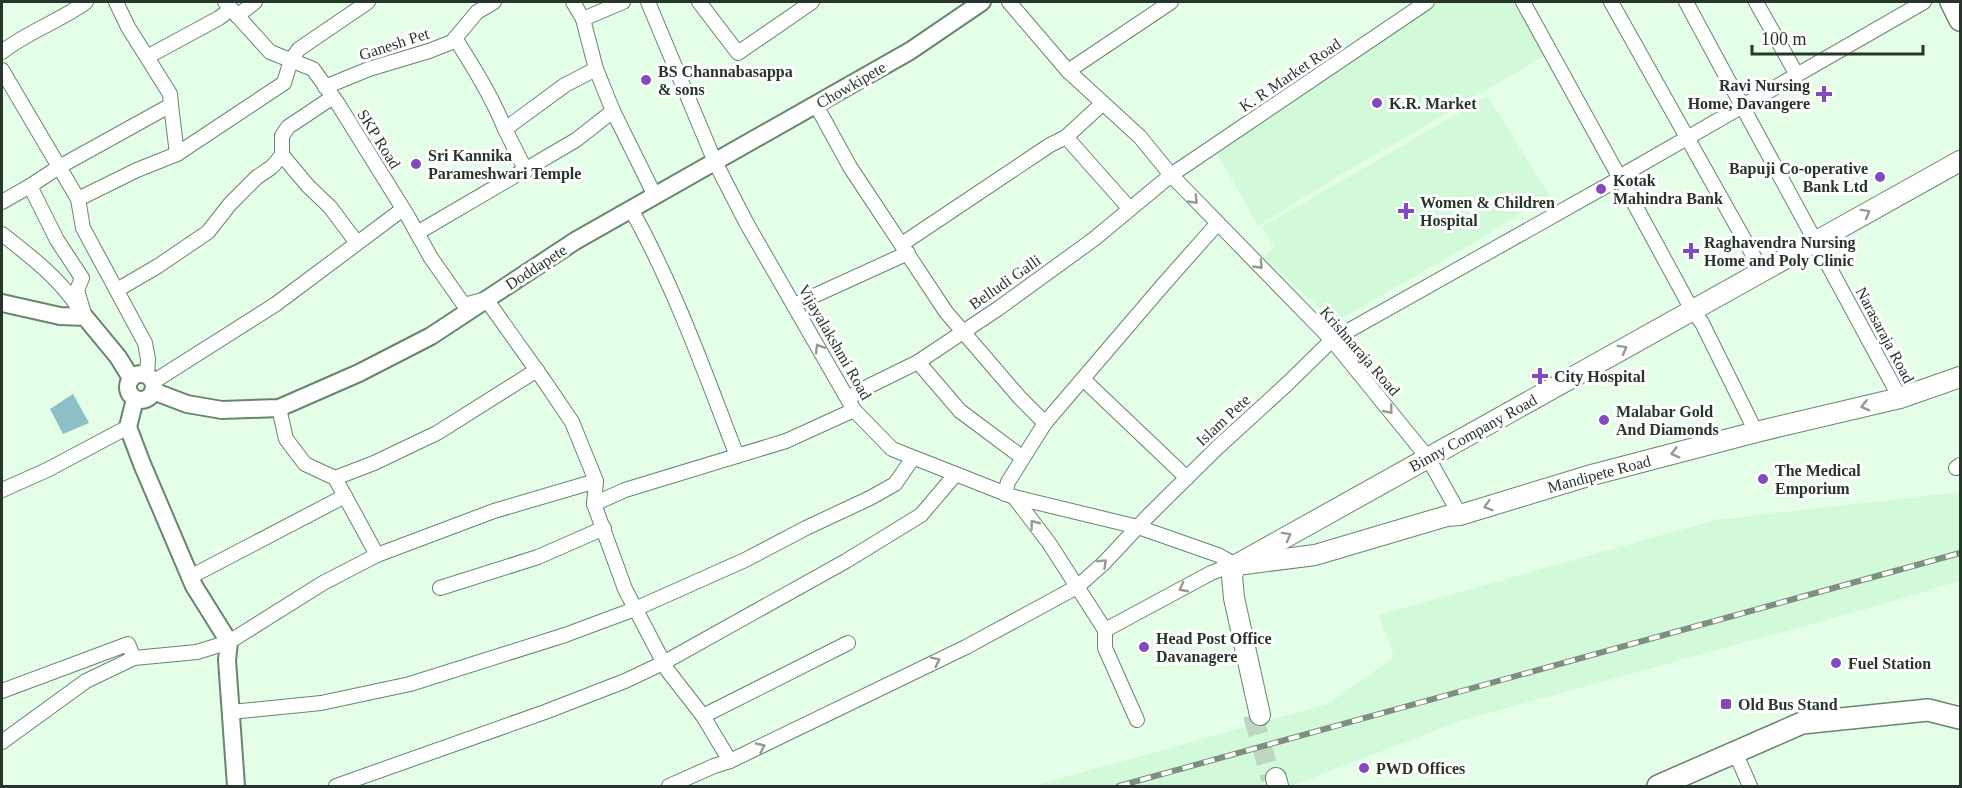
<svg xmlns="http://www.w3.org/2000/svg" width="1962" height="788" viewBox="0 0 1962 788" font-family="Georgia,serif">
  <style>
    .built { fill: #d2f9d8 }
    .water { fill: #8dbfc9 }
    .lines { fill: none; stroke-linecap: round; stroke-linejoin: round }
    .secondary-tunnel { stroke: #bfd6c2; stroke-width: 20; stroke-dasharray: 20 10; stroke-linecap: butt }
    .minor-casing { stroke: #68856d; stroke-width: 16 }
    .tertiary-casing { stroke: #68856d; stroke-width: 20 }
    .secondary-casing { stroke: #68856d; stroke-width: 22 }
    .primary-casing { stroke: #68856d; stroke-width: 24 }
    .minor { stroke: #fff; stroke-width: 14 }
    .tertiary { stroke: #fff; stroke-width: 16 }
    .secondary { stroke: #fff; stroke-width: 20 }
    .primary { stroke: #fff; stroke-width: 21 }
    .rail-casing { stroke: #7d8f7f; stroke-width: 6 }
    .rail { stroke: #fff; stroke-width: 4; stroke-dasharray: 11; stroke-linecap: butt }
    .oneway { stroke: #949a94 }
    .poi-dot { fill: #8449c0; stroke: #fff; stroke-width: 2 }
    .labels { text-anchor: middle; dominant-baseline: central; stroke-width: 6; stroke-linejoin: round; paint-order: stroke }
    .street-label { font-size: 16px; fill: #28352a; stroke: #fff }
    .poi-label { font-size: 16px; font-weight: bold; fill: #28352a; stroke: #fff; text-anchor: start }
  </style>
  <rect width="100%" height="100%" fill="#e5fee8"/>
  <!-- built -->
  <g class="built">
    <path d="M1439 2H1517L1545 56 1342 174 1258 226 1215 150Z"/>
    <path d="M1488 96 1549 195 1484 237 1335 322 1264 257 1274 247 1262 227Z"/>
    <path d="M1960 492V581L1863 610 1460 721 1291 786H1033L1328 704 1394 657 1379 615 1715 520Z"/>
  </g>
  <!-- water -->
  <path class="water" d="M73 394 89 423 63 434 50 409Z"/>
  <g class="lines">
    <!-- secondary-tunnel -->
    <path class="secondary-tunnel" d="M1253 715 1271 779"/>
    <defs>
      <g id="minor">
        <path d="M225 2 270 52 313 69 338 104 407 215 431 258 464 305 486 299 545 382 572 422 596 481 594 504 625 589 668 671 703 716 730 761"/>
        <path d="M573 2 583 19 623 2"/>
        <path d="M648 2 715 162 747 224 854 410 892 449 1014 497 1138 527 1218 555 1236 565"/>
        <path d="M699 2 738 53 812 2"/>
        <path d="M1009 2 1068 71 1140 137 1171 175 1332 340 1428 458 1460 515"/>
        <path d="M1523 2 1616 171"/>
        <path d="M1611 2 1762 271"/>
        <path d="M1686 2 1900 398"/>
        <path d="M1756 2 1797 75"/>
        <path d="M237 16 255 2"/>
        <path d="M455 38C474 68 492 97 505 129"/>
        <path d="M2 52C27 32 60 21 86 2"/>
        <path d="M147 57 219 18 231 9"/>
        <path d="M2 70 78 199 83 228 145 343 148 359 147 376"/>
        <path d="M1068 71 1171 2"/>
        <path d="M325 87 369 69 429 51 452 42 477 12 494 2"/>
        <path d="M171 105 177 154"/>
        <path d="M816 105 850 167 946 312 1020 398 1045 423"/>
        <path d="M613 111 655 196"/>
        <path d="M1066 137 1130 209"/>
        <path d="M282 155 308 186 330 207 357 243"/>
        <path d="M526 171 505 129 565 85 596 69"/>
        <path d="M1626 173 1924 2"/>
        <path d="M1623 183 1692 310 1702 323 1756 432"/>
        <path d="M78 199 137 170 177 154 284 83 291 60 299 49 368 2"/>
        <path d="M2 202 30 186"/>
        <path d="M631 209C675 288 705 373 737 456"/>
        <path d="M417 233 576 140 613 111 596 69 583 19"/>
        <path d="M2 234C30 256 58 277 78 307"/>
        <path d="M902 244 1050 145 1066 137 1103 103"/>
        <path d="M117 290 158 266 208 232 230 204 257 177 272 167 282 155V136L288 127 333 97"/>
        <path d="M794 305 908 253"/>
        <path d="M85 317 77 290 82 278 57 240 30 186 59 167 171 105 170 94 128 27 116 2"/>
        <path d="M918 362 960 411 1023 458"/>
        <path d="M1083 379 1187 478"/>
        <path d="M153 382 276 304 403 209"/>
        <path d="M848 399 859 391 918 362 999 308 1094 239 1171 175 1427 2"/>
        <path d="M279 408 286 439 305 464 335 478 377 555"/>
        <path d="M1956 468 1960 465"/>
        <path d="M335 478 374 463 437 433 537 370"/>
        <path d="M2 490 47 470 128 427"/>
        <path d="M1005 494 1008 482 1045 423 1163 285 1217 224"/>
        <path d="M1014 497 1049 543 1105 630 1211 573 1229 566 1236 565"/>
        <path d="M594 504 625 490 786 441 854 410"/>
        <path d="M190 577 345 496"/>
        <path d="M440 588 538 557 604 528"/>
        <path d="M1105 630V648L1137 720"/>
        <path d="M134 658 197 652 229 642 323 583 377 555 494 511 596 481"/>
        <path d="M2 691 128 644 134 658 86 681 2 742"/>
        <path d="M231 712 321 703 410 684 565 635 635 609 745 560 806 528 870 498 895 484 913 458"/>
        <path d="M703 716 848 643"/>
        <path d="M1735 752 1750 786"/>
        <path d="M336 786 545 712 625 681 663 663 846 561 921 515 955 475"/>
        <path d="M669 786 714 766 730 761 966 647 1077 587 1104 563 1149 515 1218 447 1286 385 1332 340 1615 181"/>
      </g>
      <g id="tertiary">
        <path d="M2 303 60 316 85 317 118 357 131 378"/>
        <circle cx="141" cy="387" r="13"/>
        <path d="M153 391 187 404 222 410 279 408 359 373 431 336 575 241 910 51 982 2"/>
        <path d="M135 399 128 427 142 464 194 586 229 642 227 660 236 786"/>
      </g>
      <g id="secondary">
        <path d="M1245 564 1315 555 1447 516 1460 515 1588 476 1756 432 1900 398 1960 377"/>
        <path d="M1236 565 1960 161"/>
        <path d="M1236 565 1232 576 1234 598 1260 715"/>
        <path d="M1276 778 1278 786"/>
      </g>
      <g id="primary">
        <path d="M1951 2 1960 20"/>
        <path d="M1658 786 1802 723 1928 710 1960 718"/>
      </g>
    </defs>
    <!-- minor casing -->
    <use href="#minor" class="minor-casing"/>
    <!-- tertiary casing -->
    <use href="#tertiary" class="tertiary-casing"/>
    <!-- secondary casing -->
    <use href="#secondary" class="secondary-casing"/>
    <!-- primary casing -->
    <use href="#primary" class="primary-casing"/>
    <!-- minor -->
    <use href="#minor" class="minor"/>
    <!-- tertiary -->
    <use href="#tertiary" class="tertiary"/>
    <!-- secondary -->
    <use href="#secondary" class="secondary"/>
    <!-- primary -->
    <use href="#primary" class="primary"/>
    <defs>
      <path id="rail" d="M1119 786 1960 553"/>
    </defs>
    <!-- rail casing -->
    <use href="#rail" class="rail-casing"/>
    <!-- rail -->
    <use href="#rail" class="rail"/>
  </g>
  <!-- one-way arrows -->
  <defs><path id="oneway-chevron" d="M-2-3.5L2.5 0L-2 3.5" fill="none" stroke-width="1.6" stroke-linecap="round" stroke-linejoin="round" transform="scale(1.5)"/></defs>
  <g class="oneway">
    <use href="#oneway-chevron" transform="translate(1194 200) rotate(46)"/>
    <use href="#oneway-chevron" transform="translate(1866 213) rotate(-29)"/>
    <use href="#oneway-chevron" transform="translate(1259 265) rotate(46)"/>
    <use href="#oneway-chevron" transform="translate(819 348) rotate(-121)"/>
    <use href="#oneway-chevron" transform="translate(1623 349) rotate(-29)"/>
    <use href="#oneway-chevron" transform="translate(1865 406) rotate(166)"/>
    <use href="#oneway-chevron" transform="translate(1389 410) rotate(51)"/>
    <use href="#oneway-chevron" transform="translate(1675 453) rotate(165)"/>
    <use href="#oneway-chevron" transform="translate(1488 506) rotate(163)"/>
    <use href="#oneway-chevron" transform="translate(1034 524) rotate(-127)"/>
    <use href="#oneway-chevron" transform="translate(1287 536) rotate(-29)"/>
    <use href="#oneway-chevron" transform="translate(1103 563) rotate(-44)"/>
    <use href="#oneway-chevron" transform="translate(1183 588) rotate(152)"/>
    <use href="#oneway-chevron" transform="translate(936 661) rotate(-26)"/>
    <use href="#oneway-chevron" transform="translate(761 747) rotate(-25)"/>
  </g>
  <!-- markers -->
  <g class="poi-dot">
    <circle cx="646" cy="80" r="6"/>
    <path d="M1821 85h6v6h6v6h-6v6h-6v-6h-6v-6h6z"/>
    <circle cx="1377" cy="103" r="6"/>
    <circle cx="416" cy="164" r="6"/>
    <circle cx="1880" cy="177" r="6"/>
    <circle cx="1601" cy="189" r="6"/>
    <path d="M1403 202h6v6h6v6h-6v6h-6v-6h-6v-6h6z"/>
    <path d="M1688 242h6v6h6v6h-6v6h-6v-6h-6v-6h6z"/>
    <path d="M1537 367h6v6h6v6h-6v6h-6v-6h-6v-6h6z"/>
    <circle cx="1604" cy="420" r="6"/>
    <circle cx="1763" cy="479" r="6"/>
    <circle cx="1144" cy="647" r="6"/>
    <circle cx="1836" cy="663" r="6"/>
    <rect x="1720" y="698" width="12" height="12" rx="3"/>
    <circle cx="1364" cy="768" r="6"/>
  </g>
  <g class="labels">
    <!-- street labels -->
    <g class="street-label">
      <text transform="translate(394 44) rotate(-18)">Ganesh Pet</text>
      <text transform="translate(1290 75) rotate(-34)">K. R Market Road</text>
      <text transform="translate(851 85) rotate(-30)">Chowkipete</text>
      <text transform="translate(379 139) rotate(58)">SKP Road</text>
      <text transform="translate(536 267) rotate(-33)">Doddapete</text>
      <text transform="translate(1005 282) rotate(-35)">Belludi Galli</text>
      <text transform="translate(1885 335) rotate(62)">Narasaraja Road</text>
      <text transform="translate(835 342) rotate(60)">Vijayalakshmi Road</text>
      <text transform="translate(1360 351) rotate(49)">Krishnaraja Road</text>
      <text transform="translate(1223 420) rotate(-43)">Islam Pete</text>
      <text transform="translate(1473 433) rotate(-29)">Binny Company Road</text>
      <text transform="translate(1599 474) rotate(-15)">Mandipete Road</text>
    </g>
    <!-- poi labels -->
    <g class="poi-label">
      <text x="658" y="71">BS Channabasappa<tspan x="658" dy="18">&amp; sons</tspan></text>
      <text x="1810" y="85" text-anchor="end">Ravi Nursing<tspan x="1810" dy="18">Home, Davangere</tspan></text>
      <text x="1389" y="103">K.R. Market</text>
      <text x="428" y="155">Sri Kannika<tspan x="428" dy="18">Parameshwari Temple</tspan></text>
      <text x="1868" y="168" text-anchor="end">Bapuji Co-operative<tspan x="1868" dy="18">Bank Ltd</tspan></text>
      <text x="1613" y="180">Kotak<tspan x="1613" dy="18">Mahindra Bank</tspan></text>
      <text x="1420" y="202">Women &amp; Children<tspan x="1420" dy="18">Hospital</tspan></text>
      <text x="1704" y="242">Raghavendra Nursing<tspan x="1704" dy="18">Home and Poly Clinic</tspan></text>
      <text x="1554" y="376">City Hospital</text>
      <text x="1616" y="411">Malabar Gold<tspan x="1616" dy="18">And Diamonds</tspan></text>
      <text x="1775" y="470">The Medical<tspan x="1775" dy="18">Emporium</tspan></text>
      <text x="1156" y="638">Head Post Office<tspan x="1156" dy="18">Davanagere</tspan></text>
      <text x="1848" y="663">Fuel Station</text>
      <text x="1738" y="704">Old Bus Stand</text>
      <text x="1376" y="768">PWD Offices</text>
    </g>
  </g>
  <!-- border -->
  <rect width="1962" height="788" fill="none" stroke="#28352a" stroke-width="6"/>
  <!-- scale -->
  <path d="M1752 45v9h171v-9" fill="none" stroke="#28352a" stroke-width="3"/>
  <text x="1761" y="45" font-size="18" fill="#28352a" stroke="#ffffff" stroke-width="4.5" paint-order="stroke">100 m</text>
</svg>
